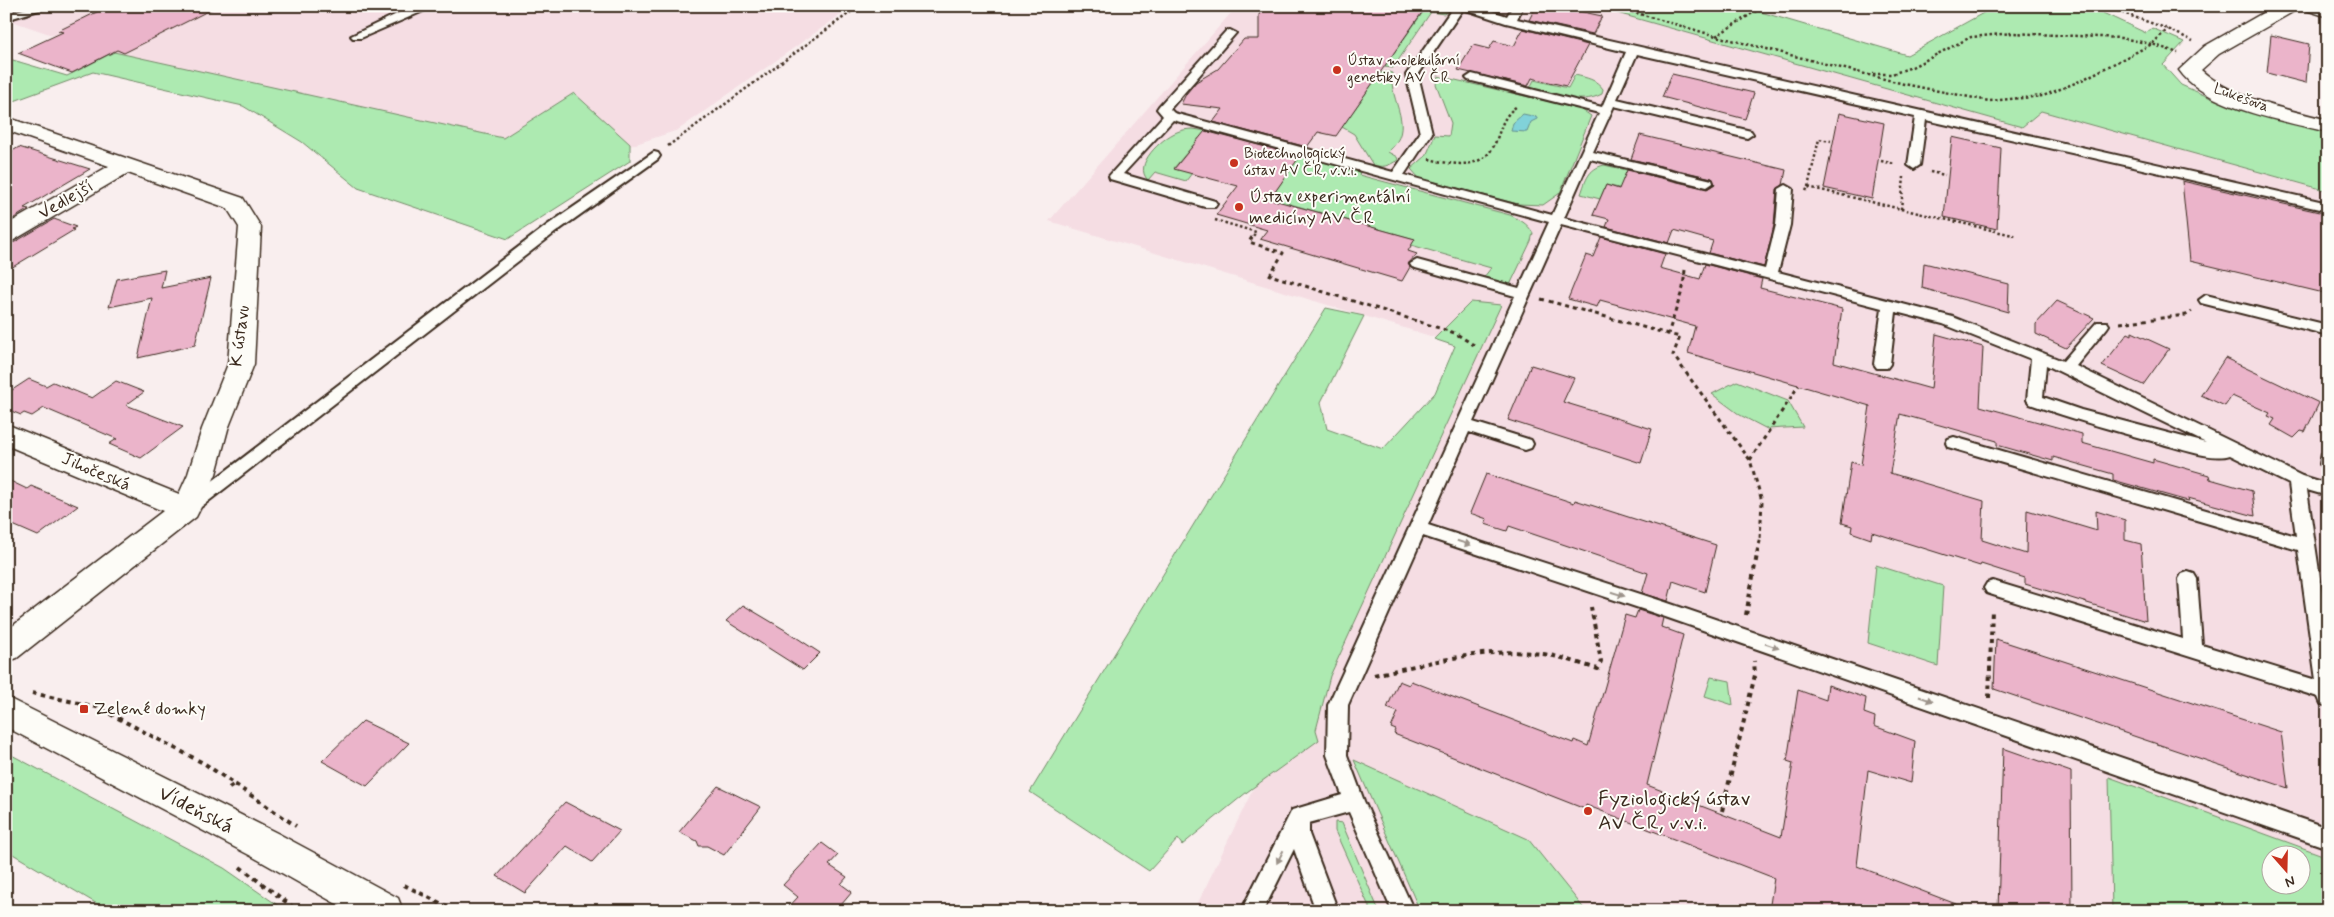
<svg xmlns="http://www.w3.org/2000/svg" width="2334" height="917" viewBox="0 0 2334 917" font-family="Mynerve,sans-serif">
  <style>
    .built { fill: #f5dde3; fill-rule: evenodd }
    .green { fill: #adeab1; stroke: #748a68; fill-rule: evenodd }
    .water { fill: #81d2d9; stroke: #658f8e }
    .building { fill: #ebb4ca; stroke: #3b2a1e }
    .lines { fill: none; stroke-linecap: round; stroke-linejoin: round }
    .service-casing { stroke: #3b2a1e; stroke-width: 4 }
    .minor-casing { stroke: #3b2a1e; stroke-width: 3 }
    .secondary-casing { stroke: #3b2a1e; stroke-width: 3 }
    .path-far2 { stroke: #3b2a1e; stroke-width: 2.5; stroke-dasharray: 2.5 2.5; stroke-linecap: butt }
    .path-far1 { stroke: #3b2a1e; stroke-width: 3; stroke-dasharray: 4 4; stroke-linecap: butt }
    .path { stroke: #3b2a1e; stroke-width: 4; stroke-dasharray: 4.5 4.5; stroke-linecap: butt }
    .service { fill: #fdfcf7; fill-rule: evenodd }
    .minor { fill: #fdfcf7; fill-rule: evenodd }
    .secondary { fill: #fdfcf7; fill-rule: evenodd }
    .oneway { fill: #9c938a }
    .poi-dot { fill: #c8321e; stroke: #fdfcf7; stroke-width: 2 }
    .labels { text-anchor: middle; dominant-baseline: central; stroke-width: 4; stroke-linejoin: round; paint-order: stroke }
    .far-poi-label { font-size: 15px; fill: #3b2a1e; stroke: #fdfcf7; text-anchor: start }
    .far-street-label { font-size: 15px; fill: #3b2a1e; stroke: #fdfcf7 }
    .poi-label { font-size: 18px; fill: #3b2a1e; stroke: #fdfcf7; text-anchor: start }
    .street-label { font-size: 18px; fill: #3b2a1e; stroke: #fdfcf7 }
    .near-poi-label { font-size: 21px; fill: #3b2a1e; stroke: #fdfcf7; text-anchor: start }
    .near-street-label { font-size: 21px; fill: #3b2a1e; stroke: #fdfcf7 }
  </style>
  <rect width="100%" height="100%" fill="#f9eeee"/>
  <filter id="ink" filterUnits="userSpaceOnUse"><feTurbulence type="fractalNoise" baseFrequency=".02" numOctaves="2"/><feDisplacementMap in="SourceGraphic" scale="10" xChannelSelector="R" yChannelSelector="G"/><feConvolveMatrix kernelMatrix="1 2 1 2 8 2 1 2 1" color-interpolation-filters="sRGB"/></filter>
  <g filter="url(#ink)">
    <!-- built -->
    <g class="built">
      <path d="M6 6H853L678 130 627 147 500 141 110 54 72 73 18 53 55 36 6 19Z"/>
      <path d="M1237 6H1592L2022 127 2041 111 2328 191V911H1194L1467 347 1049 221ZM2272 854H2302V884H2272Z"/>
    </g>
    <!-- green -->
    <g class="green">
      <path d="M1592 6H1759L1754 10 1907 55 1996 6H2088L2146 33 2152 28 2184 42 2163 65 2181 85 2220 102 2328 133V191L2041 111 2022 127Z"/>
      <path d="M1404 7H1453L1444 14 1431 12 1393 68 1384 67 1423 12Z"/>
      <path d="M114 52 503 138 574 93 630 144V161L508 239 358 188 302 142 243 106 93 72 6 104V58L67 76Z"/>
      <path d="M1388 72 1392 73C1389 104 1417 126 1388 152L1397 157 1398 160C1388 166 1383 168 1373 165L1354 134 1342 127 1380 73Z"/>
      <path d="M1575 75C1587 78 1596 79 1603 89L1602 94C1579 106 1553 94 1530 88L1534 80 1568 88Z"/>
      <path d="M1438 76 1581 109 1591 116 1560 193 1543 205 1518 204 1419 178 1411 169 1426 156 1435 135 1449 136 1451 123 1436 84Z"/>
      <path d="M1193 129 1207 131 1360 172 1359 175 1510 215C1520 220 1527 223 1533 233L1531 241 1510 285 1484 277 1491 268 1411 245 1414 239 1286 203 1278 215 1257 209 1272 196 1294 164 1199 138 1174 168 1192 173 1186 181 1155 172 1148 180C1132 165 1162 138 1177 132 1181 130 1188 129 1193 129Z"/>
      <path d="M1604 165 1664 178 1662 181 1710 193 1713 182 1777 197 1776 226 1606 185 1600 199 1581 194C1586 180 1588 169 1604 165Z"/>
      <path d="M1471 302 1501 305 1330 676 1316 730 1319 740 1247 792 1182 845 1178 839 1149 871 1030 792 1326 308 1364 316 1321 402 1327 429 1383 449 1435 393 1455 346 1434 339Z"/>
      <path d="M1737 381 1788 401 1803 427 1767 429 1740 415 1712 394Z"/>
      <path d="M1876 565 1943 586 1938 666 1868 643Z"/>
      <path d="M1711 677 1730 681 1733 705 1705 696Z"/>
      <path d="M6 752 224 868 286 911H109L6 850Z"/>
      <path d="M1354 760 1528 839 1586 911H1420Z"/>
      <path d="M2109 777 2328 857V911H2112ZM2272 854H2302V884H2272Z"/>
      <path d="M1335 822 1342 823 1379 911H1371L1335 831Z"/>
    </g>
    <!-- water -->
    <path class="water" d="M1523 114 1537 117V119L1531 122 1527 132 1511 131 1513 123Z"/>
    <!-- building -->
    <g class="building">
      <path d="M109 6H218L124 53 117 50 72 73 18 53 63 32 58 31Z"/>
      <path d="M1262 6H1420L1417 10 1423 11 1336 136 1318 132 1307 147 1213 122 1223 109 1181 104 1186 94 1196 82 1218 69 1244 39H1259V15Z"/>
      <path d="M1536 6H1555L1602 16 1593 34 1529 20Z"/>
      <path d="M1523 29 1588 45 1566 86 1532 78 1528 86 1458 70 1473 45 1489 49 1494 41 1514 46Z"/>
      <path d="M2271 35 2309 44 2306 83 2267 73Z"/>
      <path d="M1672 74 1754 93 1745 119 1662 97Z"/>
      <path d="M1839 113 1884 123 1872 199 1824 188Z"/>
      <path d="M1205 131 1300 156 1270 199 1415 239 1408 251 1417 254 1408 264 1410 267 1402 281 1260 239 1267 230 1216 215 1238 186 1174 169Z"/>
      <path d="M1640 135 1786 170 1783 185 1777 189 1774 225 1764 267 1709 253 1713 241 1674 230 1669 243 1606 227 1609 219 1593 215 1606 185 1619 189 1627 170 1707 189 1715 184 1712 178 1631 159Z"/>
      <path d="M1952 137 2001 148 1997 229 1944 217Z"/>
      <path d="M19 147 90 169 24 208 29 209 6 223V155Z"/>
      <path d="M2182 181 2328 214V294L2190 261Z"/>
      <path d="M54 219 76 227 72 229 74 230 6 271V244L15 242Z"/>
      <path d="M1601 237 1665 254 1660 268 1700 279 1705 264 1762 279 1760 288 1842 309 1834 362 1931 389 1936 334 1983 347 1980 406 2082 434V443L2153 463V459L2209 475 2210 479 2252 491 2255 516 2188 498 2189 501 2184 500 2113 480V474L2053 457V461L1997 445V441L1900 414 1890 473 1984 501 1982 540 2026 554 2027 510 2097 531 2096 511 2125 520V540L2141 544 2146 621 2025 584V578L1981 564 1980 566 1872 532 1871 539 1851 532 1852 526 1842 523 1851 462 1861 465 1870 406 1688 353 1695 326 1600 300 1597 307 1568 299 1586 255 1593 257Z"/>
      <path d="M1924 263 2009 284 2008 312 1922 288Z"/>
      <path d="M165 270 161 288 211 278 195 345 138 358 152 298 109 307 117 279Z"/>
      <path d="M2057 301 2094 318 2066 348 2036 334V324Z"/>
      <path d="M2132 332 2169 349 2143 385 2102 366 2128 333 2132 335Z"/>
      <path d="M2225 358 2319 403 2305 432 2301 431 2294 438 2271 425 2275 419 2268 416 2270 413 2232 396 2225 406 2201 395Z"/>
      <path d="M1531 365 1574 378 1563 402 1652 429 1641 463 1508 420Z"/>
      <path d="M29 379 46 386 53 382 92 398 116 381 144 392 126 405 183 427 141 458 109 444 117 439 44 408 32 416 24 413 21 415 6 409V394Z"/>
      <path d="M1486 474 1574 503 1575 500 1716 545 1705 592 1673 581 1668 601 1642 593 1648 573 1509 526 1507 531 1485 524 1487 519 1470 513Z"/>
      <path d="M6 479 27 489 31 486 78 506 38 536 6 522Z"/>
      <path d="M743 605 785 630 820 653 803 670 726 621Z"/>
      <path d="M1638 610 1663 618 1661 627 1683 635 1647 785 1781 837 1793 763 1787 761 1798 690 1826 700 1828 685 1866 698 1864 713 1875 717 1874 726 1915 741 1911 783 1868 770 1857 866 1969 909V911H1769L1774 878 1586 805 1585 809 1394 734 1396 730 1391 728 1398 712 1387 708 1399 681 1409 685 1411 681 1573 743 1574 740 1588 746 1625 615 1635 618Z"/>
      <path d="M1996 639 2281 732 2288 788 1994 689Z"/>
      <path d="M363 721 409 743 367 786 322 761Z"/>
      <path d="M2003 748 2071 772 2072 911H1998Z"/>
      <path d="M718 786 761 807 724 855 707 846H699L697 841 679 832Z"/>
      <path d="M565 802 620 831 592 862 567 846 525 893 497 876Z"/>
      <path d="M822 843 838 855 829 865 847 877 841 884 852 892 836 911H785L798 897 783 885Z"/>
    </g>
    <g class="lines">
      <defs>
        <g id="service">
          <path d="M34 6H52L6 20V14Z"/>
          <path d="M418 6H435L361 38H353L351 36 403 11Z"/>
          <path d="M1454 6H1477L1507 16 1513 6H1523L1517 19 2328 203V211L1926 120 1920 165 1914 169 1908 165 1915 117 1637 54 1617 99 1751 131 1753 134 1747 138 1614 106 1593 152 1712 180 1713 183 1707 187 1590 159 1564 218 1765 269 1776 225 1779 189 1786 185 1793 189 1790 225 1778 272 1953 317 2063 361 2097 322H2107L2109 325 2107 328 2076 366 2302 476 2328 484V496L2307 490 2328 632V706L2321 704 2318 697 1993 595 1987 593 1984 588 1987 583 1993 581 2183 639 2179 579 2182 574 2188 572 2194 574 2197 579 2202 645 2316 680 2298 550 1948 447 1946 443 1948 439 1954 437 2296 536 2289 484 2230 455C2212 461 2178 448 2159 443 2115 431 2072 419 2030 404L2027 400 2031 359 1943 324 1896 312 1890 364 1887 368H1877L1874 364 1882 308 1561 225 1473 422 1531 440 1533 444 1531 448 1525 450 1469 432 1428 525 1665 602 2328 828V848L1654 613 1423 536 1348 705 1347 755 1364 801 1414 911H1392L1349 812 1309 823V834L1338 911H1316L1294 849 1263 911H1241L1292 810 1342 795 1327 755 1328 705 1515 296 1412 267 1410 264 1417 260 1519 288 1549 222 1173 120 1123 174 1215 201 1217 204 1215 207H1205L1110 179 1109 176 1163 116 1157 109 1159 106 1226 31 1230 30 1236 33 1170 109 1174 113 1393 172 1420 133 1406 75ZM1463 9 1506 23 1626 52 1602 107 1472 74 1466 78 1468 80 1599 113 1552 215 1404 175 1432 133 1418 75ZM2046 365 2206 443 2081 410 2043 397Z"/>
          <path d="M654 152 658 153 660 156 658 159 556 232 197 510 191 512 185 510 183 506 185 502 546 226Z"/>
          <path d="M2206 295 2328 325V335L2201 303 2199 300Z"/>
          <path d="M2328 452V470L2322 468 2320 464 2322 454Z"/>
        </g>
        <g id="minor">
          <path d="M2275 6H2298L2296 10 2219 54 2201 70C2236 101 2284 108 2328 120V132C2285 121 2206 109 2179 70L2205 46Z"/>
          <path d="M2304 6H2328V17L2306 10Z"/>
          <path d="M6 117 243 198 261 227 254 364 228 429 216 474 200 509 196 517 17 658 6 662V631L163 511 6 445V424L179 494 188 474 202 429 228 364 239 227 227 208 128 173 14 240 6 242V225L109 166 6 130Z"/>
        </g>
        <path id="secondary" d="M6 697 279 834 398 898 403 911H349L255 858 6 727Z"/>
      </defs>
      <!-- service casing -->
      <use href="#service" class="service-casing"/>
      <!-- minor casing -->
      <use href="#minor" class="minor-casing"/>
      <!-- secondary casing -->
      <use href="#secondary" class="secondary-casing"/>
      <!-- path-far2 -->
      <g class="path-far2">
        <path d="M1612 6 1716 36 1904 84 1989 101 2043 96 2080 81 2152 44 2168 29"/>
        <path d="M2103 6 2168 29 2193 41"/>
        <path d="M1716 36 1764 6"/>
        <path d="M1873 74H1892L1912 67 1971 37 2012 33 2121 38 2152 44 2178 53"/>
        <path d="M668 146 859 6"/>
        <path d="M1429 159C1453 165 1485 171 1496 141 1502 126 1503 116 1517 106"/>
        <path d="M1881 161 1895 164"/>
        <path d="M1930 172 1945 175"/>
        <path d="M1808 187 1819 139 1831 141"/>
        <path d="M1806 191 1808 187 1901 209 1904 177"/>
        <path d="M1901 209 2017 236"/>
        <path d="M1215 220 1256 232 1251 239"/>
      </g>
      <!-- path-far1 -->
      <g class="path-far1">
        <path d="M1252 237 1249 242 1283 253 1270 275 1455 333 1477 347"/>
        <path d="M1685 270 1683 288 1668 334 1680 337 1673 355 1750 460 1762 501 1760 539"/>
        <path d="M1541 299 1668 334"/>
        <path d="M2120 323 2186 315 2192 311"/>
        <path d="M1750 460 1799 385"/>
      </g>
      <!-- path -->
      <g class="path">
        <path d="M1746 615 1760 538"/>
        <path d="M1374 675C1429 663 1485 647 1542 654 1561 656 1580 664 1598 669L1601 661 1591 607"/>
        <path d="M32 693 97 707 205 764 296 826"/>
        <path d="M1989 698 1992 609"/>
        <path d="M229 788 235 784"/>
        <path d="M1722 811 1755 675 1754 661"/>
        <path d="M240 867 298 911"/>
        <path d="M404 885 456 911"/>
      </g>
      <!-- service -->
      <use href="#service" class="service"/>
      <!-- minor -->
      <use href="#minor" class="minor"/>
      <!-- secondary -->
      <use href="#secondary" class="secondary"/>
    </g>
    <!-- one-way arrows -->
    <defs><path id="oneway-solid" d="M-6-.8H1V-3.2L6.5 0L1 3.2V.8H-6Z" transform="scale(1.25)"/></defs>
    <g class="oneway">
      <use href="#oneway-solid" transform="translate(1464 543) rotate(18)"/>
      <use href="#oneway-solid" transform="translate(1618 594) rotate(18)"/>
      <use href="#oneway-solid" transform="translate(1772 646) rotate(19)"/>
      <use href="#oneway-solid" transform="translate(1926 699) rotate(19)"/>
      <use href="#oneway-solid" transform="translate(1280 857) rotate(117)"/>
    </g>
  </g>
  <!-- markers -->
  <g class="poi-dot">
    <circle cx="1337" cy="70" r="5"/>
    <circle cx="1234" cy="163" r="5"/>
    <circle cx="1239" cy="207" r="5"/>
    <rect x="79" y="704" width="10" height="10" rx="2.5"/>
    <circle cx="1588" cy="811" r="5"/>
  </g>
  <g class="labels">
    <!-- far-poi labels -->
    <g class="far-poi-label">
      <text x="1347" y="61">Ústav molekulární<tspan x="1347" dy="17">genetiky AV ČR</tspan></text>
      <text x="1244" y="154">Biotechnologický<tspan x="1244" dy="17">ústav AV ČR, v.v.i.</tspan></text>
    </g>
    <!-- far-street labels -->
    <g class="far-street-label">
      <text transform="translate(2241 98) rotate(20)">Lukešova</text>
    </g>
    <!-- poi labels -->
    <g class="poi-label">
      <text x="1249" y="197">Ústav experimentální<tspan x="1249" dy="21">medicíny AV ČR</tspan></text>
      <text x="94" y="709">Zelené domky</text>
    </g>
    <!-- street labels -->
    <g class="street-label">
      <text transform="translate(66 200) rotate(-30)">Vedlejší</text>
      <text transform="translate(240 336) rotate(-83)">K ústavu</text>
      <text transform="translate(96 472) rotate(23)">Jihočeská</text>
    </g>
    <!-- near-poi labels -->
    <g class="near-poi-label">
      <text x="1598" y="799">Fyziologický ústav<tspan x="1598" dy="24">AV ČR, v.v.i.</tspan></text>
    </g>
    <!-- near-street labels -->
    <g class="near-street-label">
      <text transform="translate(196 810) rotate(27)">Vídeňská</text>
    </g>
  </g>
  <!-- margin -->
  <rect width="2334" height="917" fill="none" stroke="#fdfcf7" stroke-width="25"/>
  <rect x="12" y="12" width="2309" height="892" fill="none" stroke="#3b2a1e" stroke-width="2" filter="url(#ink)"/>
  <!-- north arrow -->
  <g transform="translate(2286 870) rotate(160)"><circle r="24" fill="#fdfcf7" stroke="#afa8a0"/>
  <path d="M0-4L9 19L0 12L-9 19Z" fill="#c8321e"/>
  <text y="-8" font-size="14" font-weight="bold" text-anchor="middle" fill="#3b2a1e">N</text>
  </g>
</svg>
